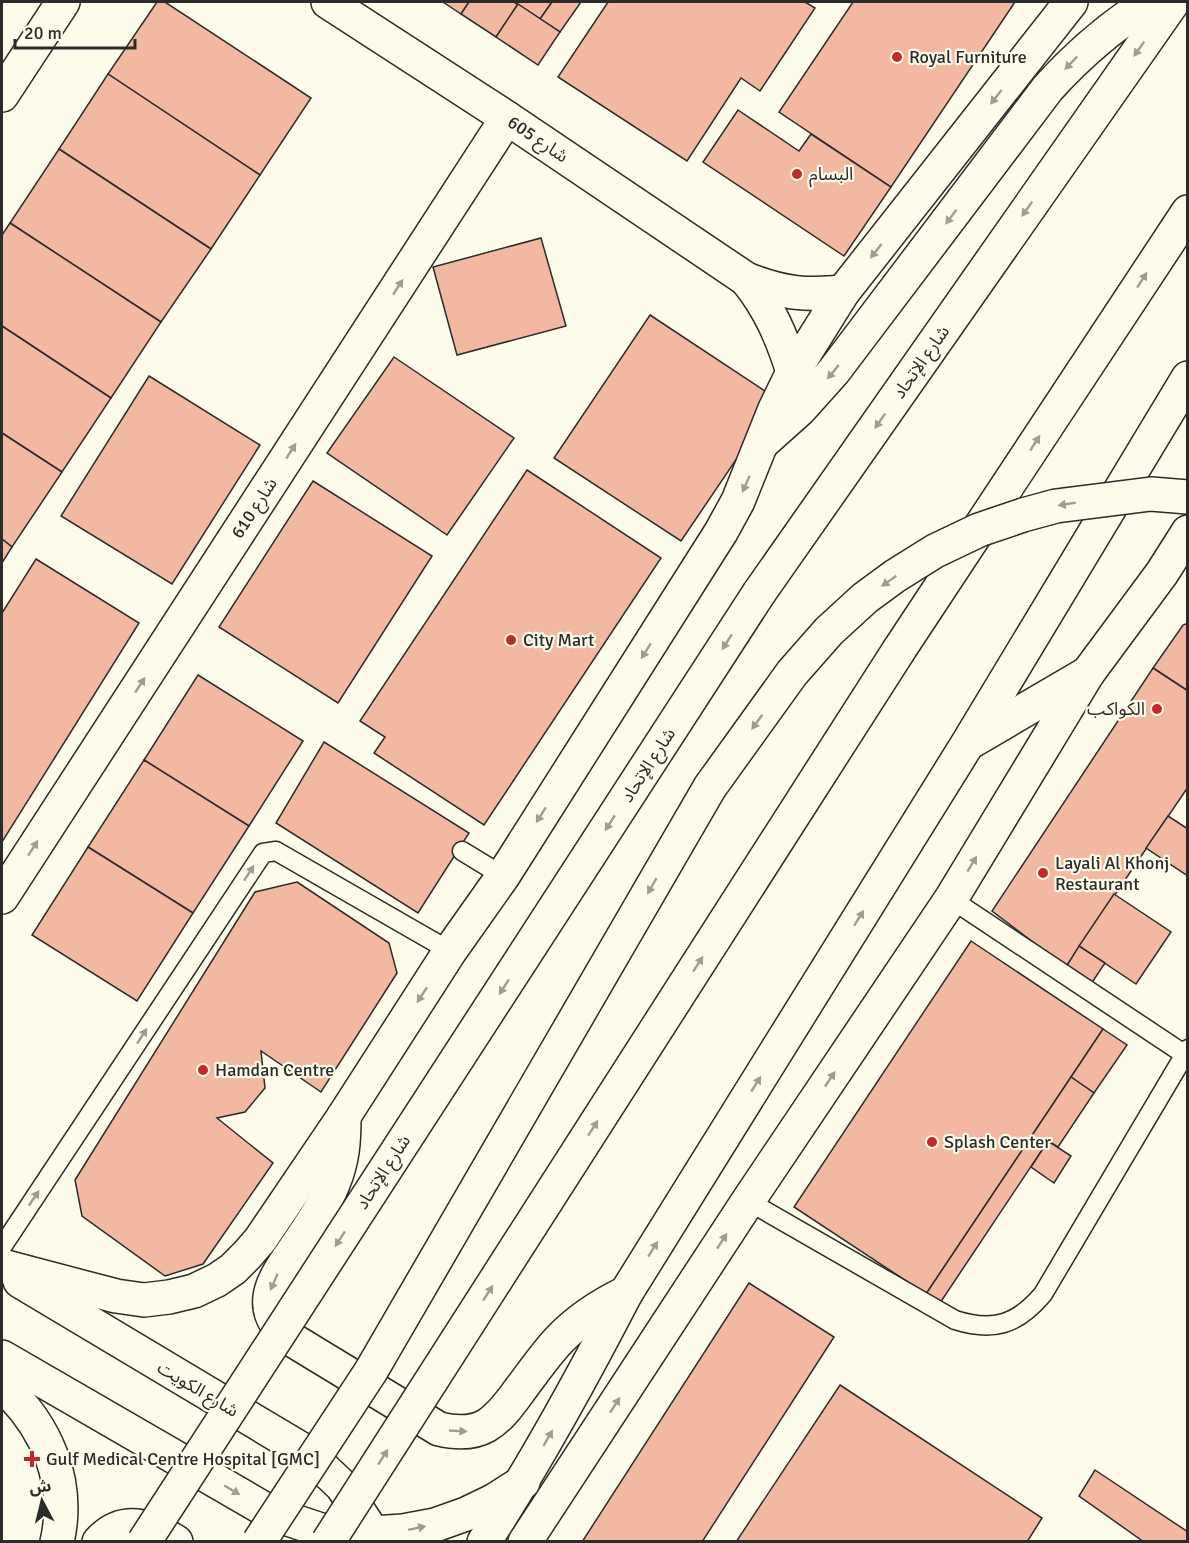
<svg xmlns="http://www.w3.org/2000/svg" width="1189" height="1543" viewBox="0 0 1189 1543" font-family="Signika,'Noto Sans Arabic',sans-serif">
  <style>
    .building { fill: #f2b8a0; stroke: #2b2b2b; stroke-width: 1.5 }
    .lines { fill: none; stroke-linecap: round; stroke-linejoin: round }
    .lane-casing { stroke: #2b2b2b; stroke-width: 21 }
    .street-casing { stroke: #2b2b2b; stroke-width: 36 }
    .secondary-casing { stroke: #2b2b2b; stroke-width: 36 }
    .primary-casing { stroke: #2b2b2b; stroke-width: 36 }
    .highway-casing { stroke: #2b2b2b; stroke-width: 36 }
    .lane { stroke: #fdfbea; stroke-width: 18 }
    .street { stroke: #fdfbea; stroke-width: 33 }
    .secondary { stroke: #fdfbea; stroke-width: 33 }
    .primary { stroke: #fdfbea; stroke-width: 33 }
    .highway { stroke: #fdfbea; stroke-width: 33 }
    .highway-bridge-casing { stroke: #2b2b2b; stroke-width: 36; stroke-linecap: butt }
    .highway-bridge { stroke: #fdfbea; stroke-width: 33 }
    .oneway { fill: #9e9d94 }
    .poi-dot { fill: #c62828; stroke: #fdfbea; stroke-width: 2 }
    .labels { text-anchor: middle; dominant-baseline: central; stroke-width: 4.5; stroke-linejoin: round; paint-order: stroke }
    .poi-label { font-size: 18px; fill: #2b2b2b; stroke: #fdfbea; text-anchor: start }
    .street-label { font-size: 18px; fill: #2b2b2b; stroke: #fdfbea }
  </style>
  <rect width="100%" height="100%" fill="#fdfbea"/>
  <!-- building -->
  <g class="building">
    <path d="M157 2H165L311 98 260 175 108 74Z"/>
    <path d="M443 2H469L461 14Z"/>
    <path d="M469 2H514L518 4 496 37 461 14Z"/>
    <path d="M514 2H552L540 19Z"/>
    <path d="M552 2H581L560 32 540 19Z"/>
    <path d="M608 2H805L815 8 760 91 741 78 687 161 558 77Z"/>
    <path d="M853 2H1015L891 187 779 112Z"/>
    <path d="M518 4 560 32 538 65 496 37Z"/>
    <path d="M108 74 260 175 211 249 59 149Z"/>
    <path d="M738 110 799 151 811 134 891 187 844 256 703 162Z"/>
    <path d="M59 149 211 249 161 322 10 223Z"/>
    <path d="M10 223 161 322 111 398 2 326V235Z"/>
    <path d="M541 238 566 326 457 355 433 267Z"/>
    <path d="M650 315 777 399 681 541 554 458Z"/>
    <path d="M2 326 111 398 62 472 2 433Z"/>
    <path d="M394 357 514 438 447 535 327 453Z"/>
    <path d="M149 376 260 445 172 584 61 516Z"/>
    <path d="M2 433 62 472 12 547 2 539Z"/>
    <path d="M527 470 661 558 484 825 374 753 385 737 360 721Z"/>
    <path d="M313 481 432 556 338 703 219 627Z"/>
    <path d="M2 539 12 547 2 563Z"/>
    <path d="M36 559 139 623 2 842V613Z"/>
    <path d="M1188 623V691L1153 668 1183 625Z"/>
    <path d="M1153 668 1188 691V787L1066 967 992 911Z"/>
    <path d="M198 675 303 741 249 826 144 760Z"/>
    <path d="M324 742 469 833 418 913 276 823Z"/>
    <path d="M144 760 249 826 193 913 88 847Z"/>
    <path d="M1168 816 1188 829V876L1146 848Z"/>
    <path d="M88 847 193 913 137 1001 32 935Z"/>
    <path d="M297 882 389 943 397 973 321 1092 261 1051 265 1088 245 1112 217 1118 273 1163 203 1264 165 1276 82 1216 75 1180 255 892Z"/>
    <path d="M1114 894 1171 932 1136 984 1079 946Z"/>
    <path d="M971 941 1103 1029 926 1294 794 1207Z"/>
    <path d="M1079 946 1105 963 1091 984 1066 967Z"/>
    <path d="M1103 1029 1127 1045 1094 1093 1071 1077Z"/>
    <path d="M1071 1077 1094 1093 1058 1147 1048 1141 940 1303 926 1294Z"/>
    <path d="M1048 1141 1071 1156 1054 1183 1031 1167Z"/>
    <path d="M749 1283 834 1337 702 1542H582Z"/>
    <path d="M840 1385 1042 1518 1027 1542H736Z"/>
    <path d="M1095 1470 1188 1532V1542H1144L1079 1496Z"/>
  </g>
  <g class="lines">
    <defs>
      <g id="lane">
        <path d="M462 851 503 876"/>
        <path d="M951 899 1184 1054"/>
        <path d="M748 1201 955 1320C993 1332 1017 1325 1043 1294L1188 1049"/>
        <path d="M2 1247 263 853 276 851 450 951"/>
      </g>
      <g id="street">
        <path d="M328 2 507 118 746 279C781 293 806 296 843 292"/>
        <path d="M2 95 63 2"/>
        <path d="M746 279C769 307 782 337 793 372"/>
        <path d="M2 897 507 118"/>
      </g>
      <g id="secondary">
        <path d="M2 1266 116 1296 144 1300 169 1297 194 1291 217 1280 233 1269 247 1255 260 1240 344 1116 450 951 503 876 721 532 738 501 775 409 793 372 843 292 1071 2"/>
        <path d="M20 1281 306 1452 342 1486 367 1524"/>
        <path d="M2 1357 273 1514 324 1531 373 1533 403 1531 435 1525 466 1514 495 1500 523 1482"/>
        <path d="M2 1385C46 1425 71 1481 57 1542"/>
        <path d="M525 1542 748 1201 951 899 1088 673 1162 573 1188 532"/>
      </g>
      <g id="primary">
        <path d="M972 741 1088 673"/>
        <path d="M344 1116C344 1141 343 1160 333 1184 325 1204 313 1222 301 1240 278 1274 249 1305 291 1339L439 1429C481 1439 496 1423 519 1391 532 1374 544 1356 559 1340 578 1320 601 1305 626 1293"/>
        <path d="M99 1542C122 1516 151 1525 176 1542"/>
        <path d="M484 1542C537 1461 582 1378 626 1293L968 743 1188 378"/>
      </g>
      <g id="highway">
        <path d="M762 443 800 409 834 371 1048 88C1079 54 1111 26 1150 2"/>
        <path d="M759 593 1173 2"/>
        <path d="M899 650 1188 212"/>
      </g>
    </defs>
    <!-- lane casing -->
    <use href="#lane" class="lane-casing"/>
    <!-- street casing -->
    <use href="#street" class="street-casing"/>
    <!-- secondary casing -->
    <use href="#secondary" class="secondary-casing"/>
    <!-- primary casing -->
    <use href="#primary" class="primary-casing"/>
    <!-- highway casing -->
    <use href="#highway" class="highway-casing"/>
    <!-- lane -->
    <use href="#lane" class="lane"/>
    <!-- street -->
    <use href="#street" class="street"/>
    <!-- secondary -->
    <use href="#secondary" class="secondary"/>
    <!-- primary -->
    <use href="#primary" class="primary"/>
    <!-- highway -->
    <use href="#highway" class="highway"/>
    <defs>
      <g id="highway-bridge">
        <path d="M144 1542 759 593"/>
        <path d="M259 1542 371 1371 710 787 792 673 829 631 865 598 895 576 935 551 979 530 1023 515 1056 506 1151 494 1188 497"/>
        <path d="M328 1542 899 650"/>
      </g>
    </defs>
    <!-- highway-bridge casing -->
    <use href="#highway-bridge" class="highway-bridge-casing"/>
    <!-- highway-bridge -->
    <use href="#highway-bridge" class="highway-bridge"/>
  </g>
  <!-- one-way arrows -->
  <defs><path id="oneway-solid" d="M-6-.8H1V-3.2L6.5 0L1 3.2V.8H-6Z" transform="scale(1.5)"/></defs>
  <g class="oneway">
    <use href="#oneway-solid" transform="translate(1139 49) rotate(125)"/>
    <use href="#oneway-solid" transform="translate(1071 63) rotate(134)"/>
    <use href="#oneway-solid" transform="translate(996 97) rotate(128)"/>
    <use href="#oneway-solid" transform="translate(1027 209) rotate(125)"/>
    <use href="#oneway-solid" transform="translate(951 217) rotate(127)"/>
    <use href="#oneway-solid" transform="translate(876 251) rotate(128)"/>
    <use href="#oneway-solid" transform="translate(1142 280) rotate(-57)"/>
    <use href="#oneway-solid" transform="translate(398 287) rotate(-57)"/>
    <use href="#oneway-solid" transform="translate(833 372) rotate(129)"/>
    <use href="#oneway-solid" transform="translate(880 421) rotate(125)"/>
    <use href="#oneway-solid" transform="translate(1035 443) rotate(-57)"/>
    <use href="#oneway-solid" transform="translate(291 451) rotate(-57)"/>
    <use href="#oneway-solid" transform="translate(746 484) rotate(114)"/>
    <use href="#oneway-solid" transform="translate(1067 504) rotate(171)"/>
    <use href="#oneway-solid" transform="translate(889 581) rotate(144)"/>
    <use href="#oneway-solid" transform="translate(727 642) rotate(123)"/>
    <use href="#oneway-solid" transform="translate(646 651) rotate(122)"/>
    <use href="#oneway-solid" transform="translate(140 685) rotate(-57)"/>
    <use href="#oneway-solid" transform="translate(757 722) rotate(126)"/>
    <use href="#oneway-solid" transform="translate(541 815) rotate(122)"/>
    <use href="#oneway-solid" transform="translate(610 823) rotate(123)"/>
    <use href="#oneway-solid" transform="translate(33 848) rotate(-57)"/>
    <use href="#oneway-solid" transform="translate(972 864) rotate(-59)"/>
    <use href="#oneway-solid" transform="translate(249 873) rotate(-57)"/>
    <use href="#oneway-solid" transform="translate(652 886) rotate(120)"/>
    <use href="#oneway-solid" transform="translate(859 918) rotate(-58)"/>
    <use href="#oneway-solid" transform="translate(698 964) rotate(-57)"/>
    <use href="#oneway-solid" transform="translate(504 987) rotate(123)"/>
    <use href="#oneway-solid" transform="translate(422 995) rotate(123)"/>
    <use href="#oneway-solid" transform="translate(142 1036) rotate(-57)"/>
    <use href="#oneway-solid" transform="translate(830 1079) rotate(-56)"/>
    <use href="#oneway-solid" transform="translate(756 1084) rotate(-58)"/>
    <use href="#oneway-solid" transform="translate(593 1128) rotate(-57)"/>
    <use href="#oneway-solid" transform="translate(34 1198) rotate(-56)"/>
    <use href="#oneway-solid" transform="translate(340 1239) rotate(123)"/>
    <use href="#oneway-solid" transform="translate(722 1241) rotate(-57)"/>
    <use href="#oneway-solid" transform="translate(653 1249) rotate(-58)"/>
    <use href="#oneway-solid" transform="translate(274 1282) rotate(114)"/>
    <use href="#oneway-solid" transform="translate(488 1293) rotate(-57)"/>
    <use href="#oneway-solid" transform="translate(615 1405) rotate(-57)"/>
    <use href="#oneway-solid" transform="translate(458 1431) rotate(3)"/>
    <use href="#oneway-solid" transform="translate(548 1438) rotate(-60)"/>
    <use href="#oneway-solid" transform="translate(383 1457) rotate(-57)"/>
    <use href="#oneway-solid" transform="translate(232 1490) rotate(30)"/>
    <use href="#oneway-solid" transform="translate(417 1528) rotate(-12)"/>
  </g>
  <!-- markers -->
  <g class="poi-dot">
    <circle cx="897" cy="57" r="6"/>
    <circle cx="797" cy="174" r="6"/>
    <circle cx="511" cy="640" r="6"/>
    <circle cx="1157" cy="709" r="6"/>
    <circle cx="1043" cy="873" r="6"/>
    <circle cx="203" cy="1070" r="6"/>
    <circle cx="932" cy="1142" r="6"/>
    <path d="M29 1450h6v6h6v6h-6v6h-6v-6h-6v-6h6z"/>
  </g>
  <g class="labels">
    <!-- poi labels -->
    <g class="poi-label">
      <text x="909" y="57">Royal Furniture</text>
      <text x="809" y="174">البسام</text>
      <text x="523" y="640">City Mart</text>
      <text x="1145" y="709" text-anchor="end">الكواكب</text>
      <text x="1055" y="863">Layali Al Khonj<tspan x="1055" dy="21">Restaurant</tspan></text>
      <text x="215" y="1070">Hamdan Centre</text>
      <text x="944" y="1142">Splash Center</text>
      <text x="46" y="1459">Gulf Medical Centre Hospital [GMC]</text>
    </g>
    <!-- street labels -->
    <g class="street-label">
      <text transform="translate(538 139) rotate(34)">شارع 605</text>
      <text transform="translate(921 362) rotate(-55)">شارع الإتحاد</text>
      <text transform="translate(254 508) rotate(-57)">شارع 610</text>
      <text transform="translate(648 765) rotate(-57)">شارع الإتحاد</text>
      <text transform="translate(383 1172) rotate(-57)">شارع الإتحاد</text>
      <text transform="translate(198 1389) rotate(31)">شارع الكويت</text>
    </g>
  </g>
  <!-- border -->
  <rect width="1189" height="1543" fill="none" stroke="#2b2b2b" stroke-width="6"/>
  <!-- north arrow -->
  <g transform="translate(42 1501) rotate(353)" stroke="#fdfbea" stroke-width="4.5" paint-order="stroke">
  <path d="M0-4.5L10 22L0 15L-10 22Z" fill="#2b2b2b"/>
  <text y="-9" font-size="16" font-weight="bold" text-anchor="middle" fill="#2b2b2b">ش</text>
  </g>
  <!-- scale -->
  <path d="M15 39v9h120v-9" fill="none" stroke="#2b2b2b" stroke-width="3"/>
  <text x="24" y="39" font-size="18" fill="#2b2b2b" stroke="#fdfbea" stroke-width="4.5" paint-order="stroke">20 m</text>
</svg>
